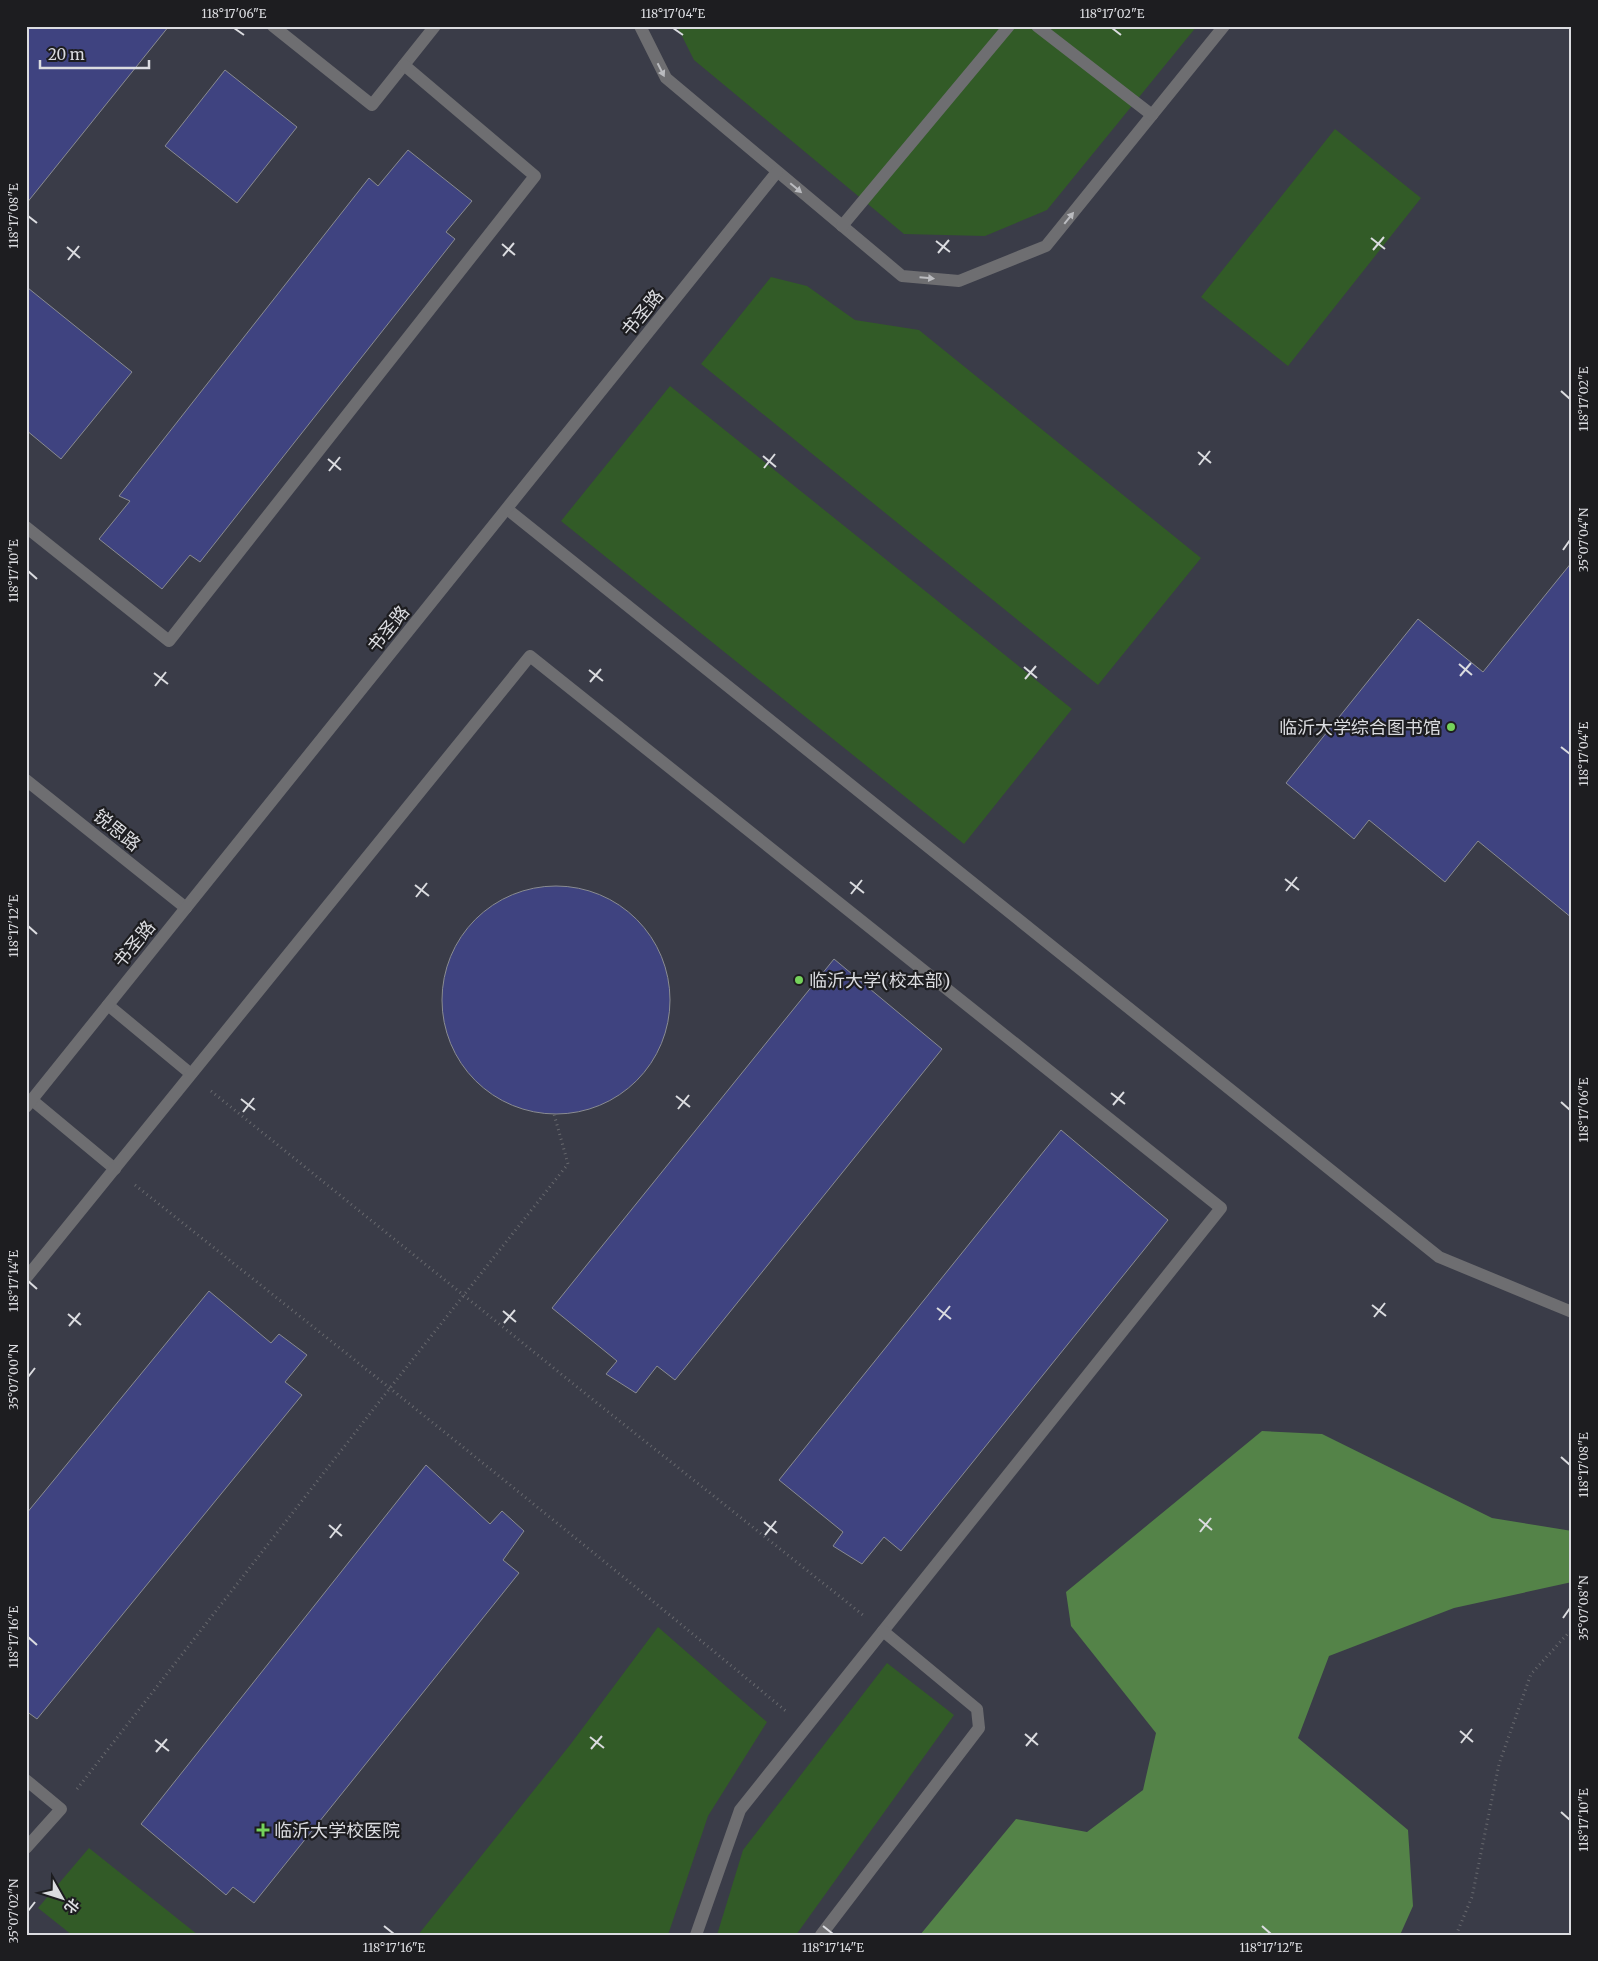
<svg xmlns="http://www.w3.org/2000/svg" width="1598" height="1961" viewBox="0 0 1598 1961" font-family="Merriweather,'Noto Sans SC',serif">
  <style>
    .built { fill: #3a3c48 }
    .green { fill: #325b27 }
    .water { fill: #548348 }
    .building { fill: #3f4380; stroke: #898b91 }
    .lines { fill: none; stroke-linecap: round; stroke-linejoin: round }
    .path { stroke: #68696e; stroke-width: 3; stroke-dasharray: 1 4; stroke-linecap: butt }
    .minor { stroke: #6e6e71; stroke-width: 12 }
    .oneway { fill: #babbbf }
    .ticks { fill: none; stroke: #dbdce0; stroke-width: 2 }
    .poi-dot { fill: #75d25b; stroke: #1d1d20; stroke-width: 2 }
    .labels { text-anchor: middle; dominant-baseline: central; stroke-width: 4.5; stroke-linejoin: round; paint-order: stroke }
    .street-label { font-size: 18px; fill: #dbdce0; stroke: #1d1d20 }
    .poi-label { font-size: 18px; fill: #dbdce0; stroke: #1d1d20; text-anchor: start }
    .neatline { fill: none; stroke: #dbdce0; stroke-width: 2 }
    .ticks-label { font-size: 12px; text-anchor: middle; fill: #dbdce0 }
  </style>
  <rect width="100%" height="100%" fill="#34353b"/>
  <!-- built -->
  <rect class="built" x="26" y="26" width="1546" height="1909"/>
  <!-- green -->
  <g class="green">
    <path d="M677 26H1197L1047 210 985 236 904 234 694 60Z"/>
    <path d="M1335 129 1421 198 1288 366 1201 297Z"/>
    <path d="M771 277 807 286 855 320 919 330 1201 558 1098 685 701 364Z"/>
    <path d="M670 386 1072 709 964 844 561 521Z"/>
    <path d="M658 1627 767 1722 708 1816 668 1935H418L570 1745Z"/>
    <path d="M887 1663 954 1715 796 1935H717L743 1850Z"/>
    <path d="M89 1848 198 1935H72L38 1908Z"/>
  </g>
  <!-- water -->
  <path class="water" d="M1262 1431 1322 1434 1492 1518 1572 1531V1582L1454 1608 1329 1656 1298 1738 1408 1830 1413 1906 1400 1935H920L1016 1819 1087 1832 1143 1790 1156 1733 1071 1626 1066 1592Z"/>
  <!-- building -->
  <g class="building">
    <path d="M26 26H169L26 204Z"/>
    <path d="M225 70 297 127 237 203 165 146Z"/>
    <path d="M408 150 472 201 446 232 455 239 200 562 190 555 162 589 99 539 130 501 119 496 369 178 378 186Z"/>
    <path d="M28 288 132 372 61 459 26 430Z"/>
    <path d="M1572 562V918L1478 841 1445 882 1369 820 1354 839 1286 783 1418 619 1483 672Z"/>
    <circle cx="556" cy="1000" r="114"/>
    <path d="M834 959 942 1049 675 1380 657 1366 636 1393 606 1374 617 1361 552 1308Z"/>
    <path d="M1061 1130 1168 1220 901 1551 884 1537 862 1564 833 1546 843 1532 779 1480Z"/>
    <path d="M209 1291 271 1343 279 1334 307 1355 285 1382 302 1395 37 1719 26 1711V1514Z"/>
    <path d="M426 1465 490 1524 502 1511 524 1531 503 1560 519 1573 254 1903 233 1887 226 1895 141 1824Z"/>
  </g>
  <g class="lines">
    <!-- path -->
    <g class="path">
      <path d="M211 1091 597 1403 863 1615"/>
      <path d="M135 1185C354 1359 572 1533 787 1712"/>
      <path d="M77 1789 390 1388 568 1164 554 1114"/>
      <path d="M1456 1935 1472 1897 1499 1764 1531 1674 1572 1629"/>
    </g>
    <!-- minor -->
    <g class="minor">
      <path d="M273 26 372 105 435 26"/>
      <path d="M640 26 666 78 902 276 959 281 1046 246 1224 26"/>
      <path d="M1037 26 1152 115"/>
      <path d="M842 226 1009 26"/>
      <path d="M507 509 1439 1257 1572 1312"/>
      <path d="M26 527 169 641 535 176 404 65"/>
      <path d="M26 780 186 908"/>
      <path d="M108 1005 191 1074"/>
      <path d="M32 1100 115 1169"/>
      <path d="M26 1107 777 172"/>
      <path d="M26 1278 530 656 1221 1208 740 1810 696 1935"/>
      <path d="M26 1780 61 1809 26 1848"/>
      <path d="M821 1935 979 1728 977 1709 883 1631"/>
    </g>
  </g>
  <!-- one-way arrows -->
  <defs><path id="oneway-solid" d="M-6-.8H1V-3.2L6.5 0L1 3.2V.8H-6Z" transform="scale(1.25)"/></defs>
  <g class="oneway">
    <use href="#oneway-solid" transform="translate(661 70) rotate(63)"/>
    <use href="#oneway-solid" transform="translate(796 188) rotate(40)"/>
    <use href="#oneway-solid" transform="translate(1069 218) rotate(-51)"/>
    <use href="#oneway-solid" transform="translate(927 278) rotate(5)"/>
  </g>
  <!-- ticks -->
  <path class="ticks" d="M234 28 244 35M673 28 683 35M1112 28 1121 35M28 216 37 223M1371 238 1385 249M936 241 950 252M502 244 515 255M67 247 80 258M1373 250 1384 237M938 253 949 240M503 256 514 243M68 260 79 246M1561 391 1570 399M1198 452 1211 463M763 456 776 467M328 459 341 470M1199 465 1210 451M764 468 775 454M329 471 340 457M1563 550 1570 540M28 571 37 579M1459 664 1472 675M1024 667 1037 678M589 670 603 681M154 673 168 684M1460 676 1471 663M1025 679 1036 666M590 682 601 669M155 686 166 672M1561 747 1570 754M1285 879 1299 890M850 882 864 893M415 885 429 896M1286 891 1297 877M851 894 862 880M416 897 427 883M28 926 37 934M1111 1093 1125 1104M676 1096 690 1107M241 1099 255 1110M1561 1102 1570 1110M1113 1105 1124 1092M678 1109 689 1095M243 1112 254 1098M28 1281 37 1289M1372 1305 1386 1316M937 1308 951 1319M503 1311 516 1322M68 1314 81 1325M1374 1317 1385 1303M939 1320 950 1306M504 1323 515 1310M69 1326 80 1313M28 1377 35 1368M1561 1457 1570 1465M1199 1519 1212 1530M764 1522 777 1533M329 1525 342 1536M1200 1532 1211 1518M765 1535 776 1521M330 1538 341 1524M1563 1618 1570 1608M28 1637 37 1645M1460 1731 1473 1742M1025 1734 1038 1745M590 1737 604 1748M155 1740 169 1751M1461 1743 1472 1729M1026 1746 1037 1733M591 1749 602 1736M156 1752 167 1739M1561 1812 1570 1820M28 1911 35 1902M384 1926 394 1934M823 1926 833 1934M1262 1926 1271 1934"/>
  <!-- markers -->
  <g class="poi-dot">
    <circle cx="1451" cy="727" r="5"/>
    <circle cx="799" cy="980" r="5"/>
    <path d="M260.5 1822.5h5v5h5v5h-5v5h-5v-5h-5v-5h5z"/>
  </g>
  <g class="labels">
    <!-- street labels -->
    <g class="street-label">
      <text transform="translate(642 313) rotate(-51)">书圣路</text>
      <text transform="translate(388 629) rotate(-51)">书圣路</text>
      <text transform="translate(117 830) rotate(39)">锐思路</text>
      <text transform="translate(134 944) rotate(-51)">书圣路</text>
    </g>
    <!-- poi labels -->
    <g class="poi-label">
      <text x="1441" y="727" text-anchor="end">临沂大学综合图书馆</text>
      <text x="809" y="980">临沂大学(校本部)</text>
      <text x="274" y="1830">临沂大学校医院</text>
    </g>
  </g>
  <!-- border -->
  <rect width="1598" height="1961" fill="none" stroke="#1d1d20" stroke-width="55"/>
  <!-- north arrow -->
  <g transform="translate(62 1898) rotate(129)" stroke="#1d1d20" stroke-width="4" paint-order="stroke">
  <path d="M0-4L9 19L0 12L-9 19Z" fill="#dbdce0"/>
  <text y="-8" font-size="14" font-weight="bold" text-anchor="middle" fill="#dbdce0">北</text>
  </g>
  <!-- scale -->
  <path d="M40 60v8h109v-8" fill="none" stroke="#dbdce0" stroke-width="2.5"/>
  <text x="48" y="60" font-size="15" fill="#dbdce0" stroke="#1d1d20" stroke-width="4" paint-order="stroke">20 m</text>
  <rect x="28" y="28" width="1542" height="1906" class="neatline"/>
  <g class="ticks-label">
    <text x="234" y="18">118°17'06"E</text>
    <text x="673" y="18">118°17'04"E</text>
    <text x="1112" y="18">118°17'02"E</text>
    <text transform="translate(14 216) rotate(-90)" y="4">118°17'08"E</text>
    <text transform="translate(1584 399) rotate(-90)" y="4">118°17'02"E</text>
    <text transform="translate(1584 540) rotate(-90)" y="4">35°07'04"N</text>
    <text transform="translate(14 571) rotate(-90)" y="4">118°17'10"E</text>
    <text transform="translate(1584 754) rotate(-90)" y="4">118°17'04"E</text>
    <text transform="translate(14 926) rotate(-90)" y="4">118°17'12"E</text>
    <text transform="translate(1584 1110) rotate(-90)" y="4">118°17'06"E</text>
    <text transform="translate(14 1281) rotate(-90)" y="4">118°17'14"E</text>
    <text transform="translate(14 1377) rotate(-90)" y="4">35°07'00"N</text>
    <text transform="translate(1584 1465) rotate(-90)" y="4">118°17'08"E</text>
    <text transform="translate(1584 1608) rotate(-90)" y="4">35°07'08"N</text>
    <text transform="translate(14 1637) rotate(-90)" y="4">118°17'16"E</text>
    <text transform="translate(1584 1820) rotate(-90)" y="4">118°17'10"E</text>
    <text transform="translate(14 1911) rotate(-90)" y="4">35°07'02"N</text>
    <text x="394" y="1952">118°17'16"E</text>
    <text x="833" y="1952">118°17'14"E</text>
    <text x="1271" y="1952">118°17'12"E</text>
  </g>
</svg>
